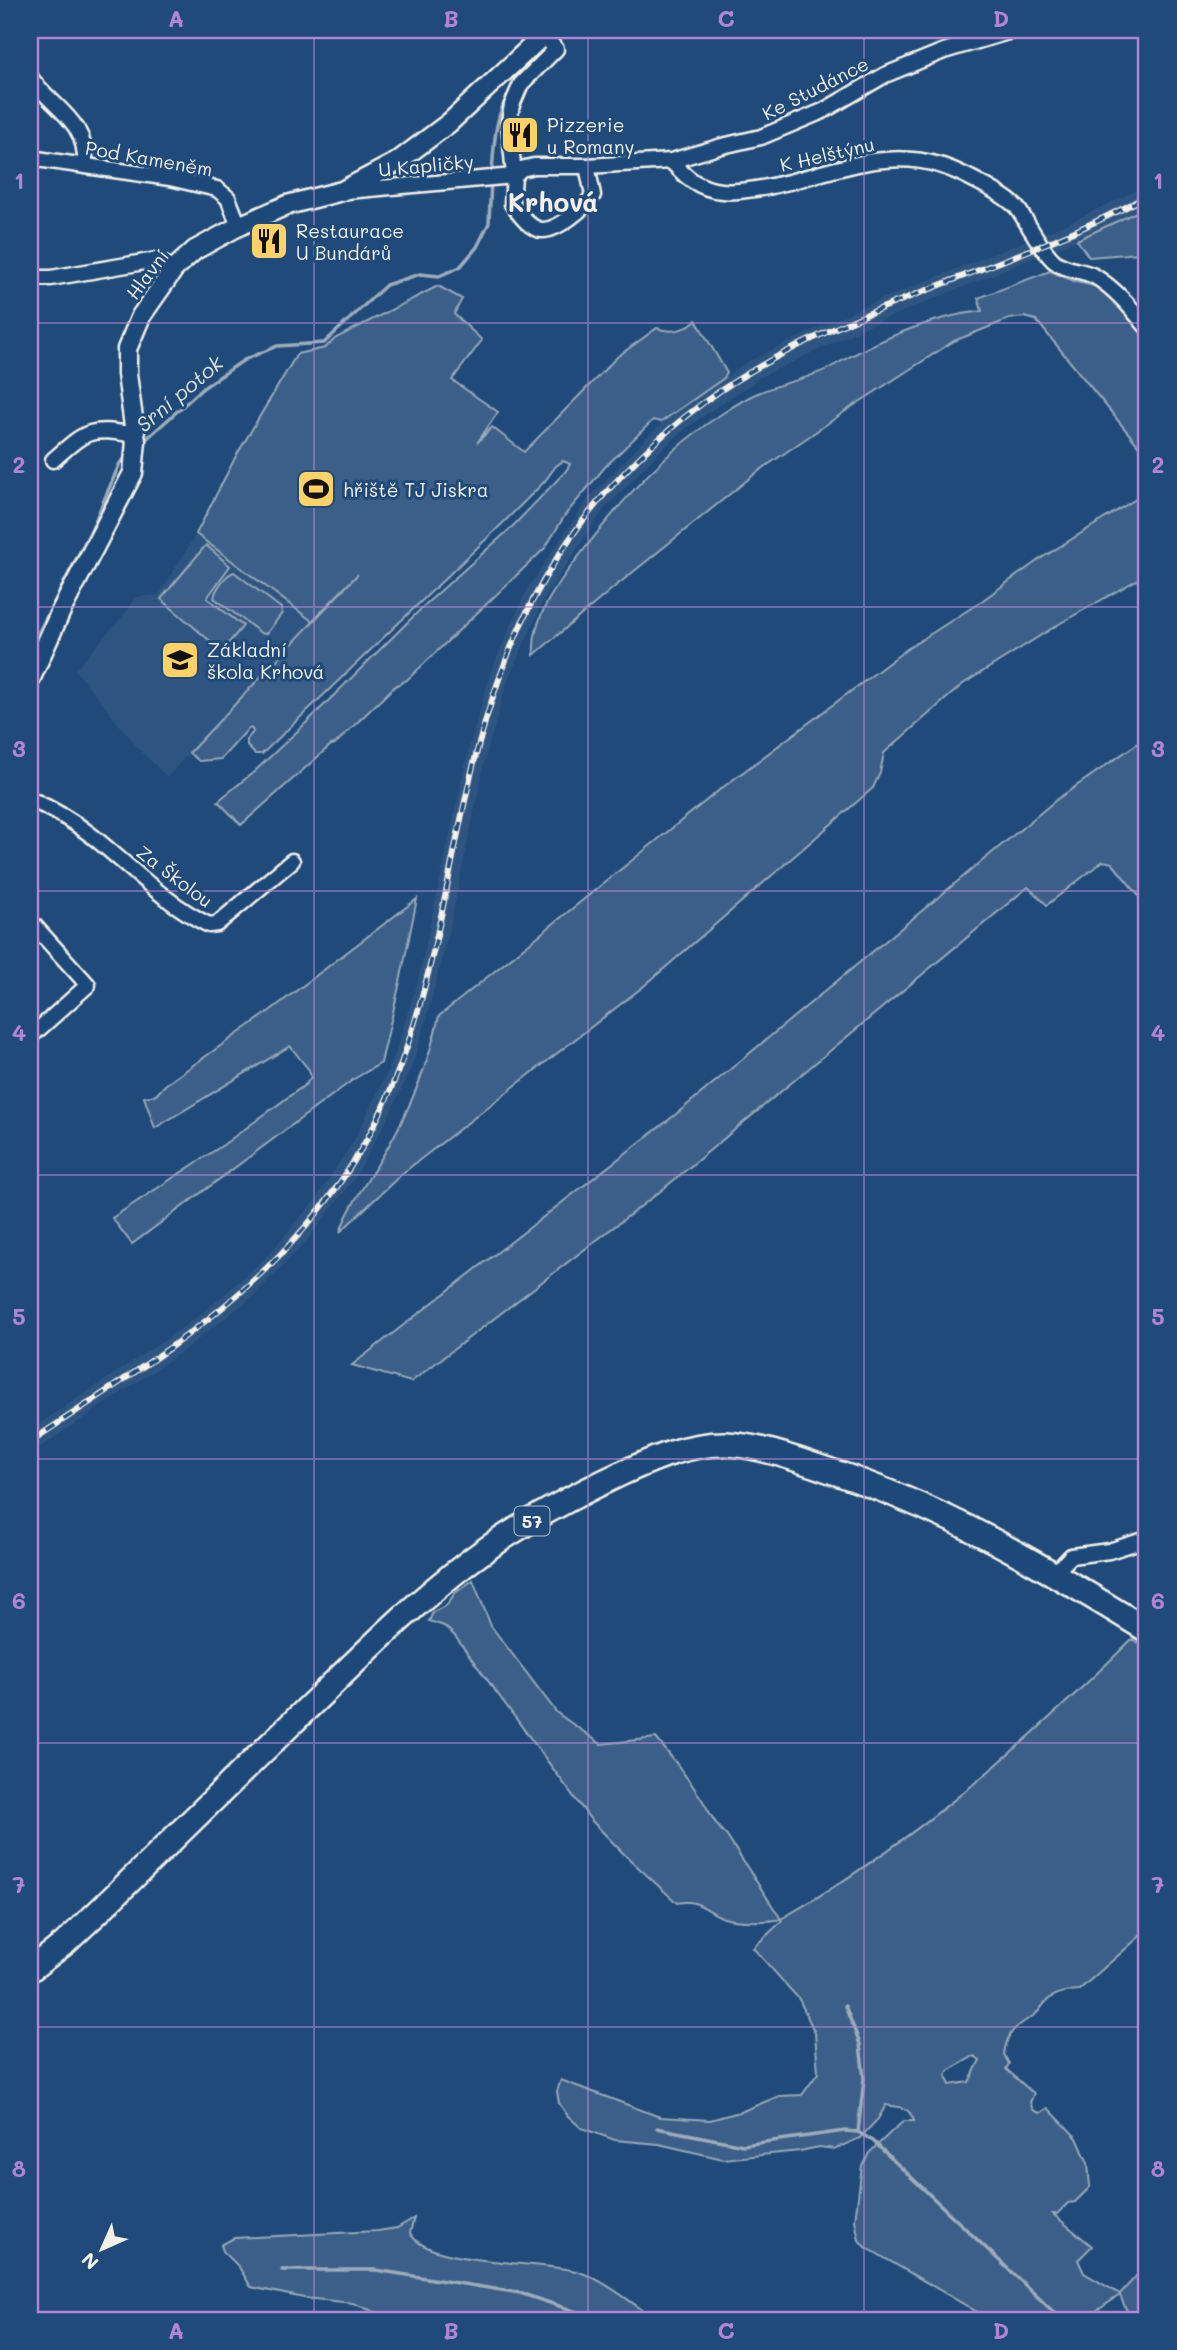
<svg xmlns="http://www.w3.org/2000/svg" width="1177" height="2350" viewBox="0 0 1177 2350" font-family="Mali,sans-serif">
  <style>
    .built { fill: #2d5581 }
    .green { fill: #3a5f88; stroke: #97a8b8; stroke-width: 2; fill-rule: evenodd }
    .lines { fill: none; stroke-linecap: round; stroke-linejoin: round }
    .stream { stroke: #9cacbb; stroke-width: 3.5 }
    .minor-casing { stroke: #f4f1e8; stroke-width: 19 }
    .tertiary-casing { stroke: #f4f1e8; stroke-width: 23 }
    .primary-casing { stroke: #f4f1e8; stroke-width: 28 }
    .minor { stroke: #1f4a7a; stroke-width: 14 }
    .tertiary { stroke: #1f4a7a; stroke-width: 18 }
    .primary { stroke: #1f4a7a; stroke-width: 23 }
    .rail-casing { stroke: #f4f1e8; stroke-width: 6 }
    .rail { stroke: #1f4a7a; stroke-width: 3.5; stroke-dasharray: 10; stroke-linecap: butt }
    .grid { fill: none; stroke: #b185d1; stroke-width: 2; stroke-opacity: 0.55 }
    .labels { text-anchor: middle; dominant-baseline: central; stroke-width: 6; stroke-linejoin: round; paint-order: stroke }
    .shield { fill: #1f4a7a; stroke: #b4bfc7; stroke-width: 2 }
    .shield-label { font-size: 18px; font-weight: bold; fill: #f4f1e8 }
    .street-label { font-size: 19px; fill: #f4f1e8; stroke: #1f4a7a }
    .poi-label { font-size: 19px; fill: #f4f1e8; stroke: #1f4a7a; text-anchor: start }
    .water-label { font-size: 21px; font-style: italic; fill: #dee0dd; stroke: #1f4a7a }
    .district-label { font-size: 26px; font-weight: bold; fill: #f4f1e8; stroke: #1f4a7a }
    .neatline { fill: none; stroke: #b185d1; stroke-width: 2.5 }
    .grid-label { font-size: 23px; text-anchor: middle; font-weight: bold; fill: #b185d1 }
  </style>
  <rect width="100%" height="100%" fill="#1f4a7a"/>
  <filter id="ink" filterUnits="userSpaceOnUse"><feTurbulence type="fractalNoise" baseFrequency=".0143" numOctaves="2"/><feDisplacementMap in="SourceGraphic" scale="14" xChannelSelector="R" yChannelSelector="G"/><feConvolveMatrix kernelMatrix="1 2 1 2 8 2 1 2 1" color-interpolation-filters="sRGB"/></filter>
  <g filter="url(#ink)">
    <!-- built -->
    <g class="built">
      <path d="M1147 185V207L1137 212 1077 240 868 326 759 378 689 426 659 452 602 512 544 599 509 677 486 755 450 927 423 1032 411 1068 390 1114 356 1176 306 1242 252 1297 183 1351 30 1454V1430L172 1335 208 1309 267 1256 316 1199 355 1139 393 1060 418 980 468 751 491 671 527 589 587 500 646 438 677 410 749 361 860 308 1069 223Z"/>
      <path d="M196 534 312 621 167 777 139 749 75 670 127 611 135 597 159 595Z"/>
    </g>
    <!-- green -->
    <g class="green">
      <path d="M1147 207V249L1140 253 1089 257 1077 240Z"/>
      <path d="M1050 271 1074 281 1098 287 1121 307 1147 337V448L1142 450 1036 320 1024 317 1009 319 954 341 853 406 756 473 612 589 534 655C531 618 558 583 579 556 623 499 666 449 726 411 736 405 747 397 758 393 783 382 808 380 833 366 878 340 929 317 982 311L978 298Z"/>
      <path d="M438 286 462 299 454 314 482 340 452 380 498 412 477 443 492 427 524 452 617 357 657 328C672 334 684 331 696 320L727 373 724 378 661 422 653 420 605 467 565 515 545 548 407 680 395 686 335 744 331 745 241 825 218 801 255 771 307 722 428 602 511 528 566 471 570 464 563 461 556 466 544 482 504 522 262 754H255L247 746V739L253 732 252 729 249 728 221 759 199 761 189 753 358 574 312 621 196 534 236 456 297 354 325 348 336 338Z"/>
      <path d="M1147 492V574L1059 624 963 684 884 753 880 773 873 788 644 986 404 1172 340 1232C351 1202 372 1175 388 1147 411 1107 429 1061 439 1016L718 791 907 649 976 605 1040 559Z"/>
      <path d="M206 545 230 566 207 598 243 626 222 651 161 599Z"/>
      <path d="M234 572 281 608 282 613 267 633 262 634 214 598C215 590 225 575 234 572Z"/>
      <path d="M1147 737V906L1112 863 1103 861 1047 905 1028 887 657 1194 411 1382 352 1365 675 1115 1056 800Z"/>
      <path d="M417 899 400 982 381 1063 354 1079 132 1244 112 1218 223 1145 306 1084 311 1077 309 1070 290 1046 155 1128 144 1097 156 1095 165 1085 263 1016Z"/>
      <path d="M473 1580 491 1626 557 1713 601 1744 656 1738C672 1757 687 1777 701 1798 709 1810 715 1826 726 1835L781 1919C912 1844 1025 1745 1132 1639L1147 1648V1930L1079 1990C1066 1991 1053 1993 1044 2004 1041 2008 1038 2013 1033 2016 1015 2027 1007 2032 1004 2054L1009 2064 1006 2069 1034 2094 1030 2102 1033 2110 1040 2113 1048 2108 1077 2138 1088 2163 1090 2187 1075 2202 1068 2203 1057 2214H1053L1092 2246 1078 2260 1084 2273 1120 2294 1147 2264V2318C1130 2322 1125 2309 1120 2295L1083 2320H991L864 2246 859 2240 855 2220 862 2166 869 2153 891 2132 904 2121H914C908 2105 901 2108 886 2105L878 2119 860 2138 835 2149 819 2147 800 2151 723 2159 659 2144 615 2140 581 2128 568 2116 559 2103 557 2091 561 2080 660 2117 710 2120 743 2111 779 2096 802 2095 818 2073 815 2033 799 1999 753 1948 782 1921 781 1919C769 1922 736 1922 724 1918 706 1911 698 1898 677 1903L625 1855 591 1820 454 1635 444 1626 429 1621 433 1612 447 1605 455 1593ZM974 2056 980 2060 969 2082 950 2085 946 2076 948 2071Z"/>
      <path d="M414 2218 410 2233C428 2267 544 2260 579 2272 605 2280 634 2305 657 2320H394L353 2303 304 2298 251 2287 239 2267 223 2251 221 2245 234 2238 378 2231 397 2228Z"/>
    </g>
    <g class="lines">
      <!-- stream -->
      <g class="stream">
        <path d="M555 44 570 30"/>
        <path d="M492 173C494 143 495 111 513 87"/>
        <path d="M142 443 203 388 244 360 277 346 324 343 386 285 420 274 439 276 460 267 477 247 489 223 491 180"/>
        <path d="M30 649 93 526 120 463 129 455"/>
        <path d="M845 2006 860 2044 864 2079 858 2132"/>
        <path d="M657 2128 743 2145 845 2131 858 2132 873 2141 1062 2320"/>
        <path d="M282 2270H376L520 2293 580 2313 594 2320"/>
      </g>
      <defs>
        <g id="minor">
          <path d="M543 35 556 49 521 84 512 105 509 122 514 176 512 204C519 213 529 229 542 230 557 231 586 207 593 195L587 166"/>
          <path d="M30 77C53 109 88 120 85 166"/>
          <path d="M30 158 170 178 217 189 228 198 239 226"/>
          <path d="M671 161C680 170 688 180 700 185 720 195 741 191 762 188 819 178 880 146 939 165 957 170 1007 195 1018 209 1030 226 1039 247 1054 261 1064 270 1082 270 1094 276 1115 288 1132 309 1147 327"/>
          <path d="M347 191 514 176 521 169 534 166H587L671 161 722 146 761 137 823 111 885 75 944 51 1015 30"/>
          <path d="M30 278H51L156 260 174 269"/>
          <path d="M53 460C87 430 89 427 135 435"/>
          <path d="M30 799C52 809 72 820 91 835 130 866 164 903 209 925L217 924 292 861"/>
          <path d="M30 921 88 985 30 1037"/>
          <path d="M1055 1573 1071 1556 1109 1551 1147 1539"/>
        </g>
        <path id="tertiary" d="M30 680 61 611 133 473 136 441 127 374V349L141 316 174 269 195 250 239 226 287 205 342 191 397 162 449 123 549 30"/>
        <path id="primary" d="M30 1970 65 1943 97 1913C162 1850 227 1786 292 1723 350 1668 406 1609 470 1561 515 1527 567 1499 618 1475 653 1459 688 1443 727 1444 760 1446 793 1458 825 1469 945 1508 1040 1564 1147 1630"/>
      </defs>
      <!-- minor casing -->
      <use href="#minor" class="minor-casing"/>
      <!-- tertiary casing -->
      <use href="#tertiary" class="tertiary-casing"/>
      <!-- primary casing -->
      <use href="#primary" class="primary-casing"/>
      <!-- minor -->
      <use href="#minor" class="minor"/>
      <!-- tertiary -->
      <use href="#tertiary" class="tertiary"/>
      <!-- primary -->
      <use href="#primary" class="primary"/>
      <defs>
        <path id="rail" d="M30 1442C149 1362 266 1295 347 1172 447 1021 440 836 502 671 528 599 569 530 623 474 662 433 706 397 755 369 879 297 1022 264 1147 196"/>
      </defs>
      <!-- rail casing -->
      <use href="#rail" class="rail-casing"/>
      <!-- rail -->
      <use href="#rail" class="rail"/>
    </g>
  </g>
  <!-- grid -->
  <path class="grid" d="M314 30V2320M588 30V2320M864 30V2320M30 323H1147M30 607H1147M30 891H1147M30 1175H1147M30 1459H1147M30 1743H1147M30 2027H1147"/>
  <!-- icons -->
  <defs>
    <symbol id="restaurant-square" viewBox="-11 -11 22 22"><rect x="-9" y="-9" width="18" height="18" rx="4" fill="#ffd166" stroke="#1f4a7a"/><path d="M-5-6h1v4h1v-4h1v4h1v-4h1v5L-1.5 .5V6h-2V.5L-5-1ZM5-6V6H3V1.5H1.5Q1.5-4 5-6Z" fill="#111"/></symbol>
    <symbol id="stadium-square" viewBox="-11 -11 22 22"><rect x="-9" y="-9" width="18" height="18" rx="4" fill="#ffd166" stroke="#1f4a7a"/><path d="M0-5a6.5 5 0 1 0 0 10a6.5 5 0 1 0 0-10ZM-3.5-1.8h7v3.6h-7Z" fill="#111"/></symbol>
    <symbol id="school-square" viewBox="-11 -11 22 22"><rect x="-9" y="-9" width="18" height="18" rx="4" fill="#ffd166" stroke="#1f4a7a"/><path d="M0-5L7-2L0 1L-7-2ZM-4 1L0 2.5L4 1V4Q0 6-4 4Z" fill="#111"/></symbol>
  </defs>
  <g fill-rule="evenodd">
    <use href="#restaurant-square" x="498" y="113" width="44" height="44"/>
    <use href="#restaurant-square" x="247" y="219" width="44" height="44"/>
    <use href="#stadium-square" x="294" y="467" width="44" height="44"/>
    <use href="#school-square" x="158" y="638" width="44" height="44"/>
  </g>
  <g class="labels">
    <!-- shield labels -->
    <rect class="shield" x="514.5" y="1506.5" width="35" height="29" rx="5"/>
    <g class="shield-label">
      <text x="532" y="1521">57</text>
    </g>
    <!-- street labels -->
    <g class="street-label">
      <text transform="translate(815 88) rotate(-27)">Ke Studánce</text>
      <text transform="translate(827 154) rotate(-13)">K Helštýnu</text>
      <text transform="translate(149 158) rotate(10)">Pod Kameněm</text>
      <text transform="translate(426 165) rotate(-5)">U Kapličky</text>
      <text transform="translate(147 274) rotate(-53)">Hlavní</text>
      <text transform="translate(175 876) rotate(37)">Za Školou</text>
    </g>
    <!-- poi labels -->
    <g class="poi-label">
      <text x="547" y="124">Pizzerie<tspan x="547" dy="22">u Romany</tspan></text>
      <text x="296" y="230">Restaurace<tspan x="296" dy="22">U Bundárů</tspan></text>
      <text x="343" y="489">hřiště TJ Jiskra</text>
      <text x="207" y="649">Základní<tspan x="207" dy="22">škola Krhová</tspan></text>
    </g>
    <!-- water labels -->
    <g class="water-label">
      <text transform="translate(179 393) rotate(-40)">Srní potok</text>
    </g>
    <!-- district labels -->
    <g class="district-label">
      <text x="553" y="202">Krhová</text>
    </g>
  </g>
  <!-- margin -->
  <rect width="1177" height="2350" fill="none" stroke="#1f4a7a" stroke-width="77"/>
  <!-- north arrow -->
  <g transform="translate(102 2249) rotate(225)" stroke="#1f4a7a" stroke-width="5" paint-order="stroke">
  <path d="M0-5L12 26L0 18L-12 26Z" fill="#f4f1e8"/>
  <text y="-10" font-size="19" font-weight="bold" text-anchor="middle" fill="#f4f1e8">N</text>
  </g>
  <rect x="38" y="38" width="1100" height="2274" class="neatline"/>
  <g class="grid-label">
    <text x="176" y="27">A</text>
    <text x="451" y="27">B</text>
    <text x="726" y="27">C</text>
    <text x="1001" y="27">D</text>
    <text x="19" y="189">1</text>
    <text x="1158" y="189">1</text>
    <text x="19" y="473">2</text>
    <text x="1158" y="473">2</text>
    <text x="19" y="757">3</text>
    <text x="1158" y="757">3</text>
    <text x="19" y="1041">4</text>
    <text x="1158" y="1041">4</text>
    <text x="19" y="1325">5</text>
    <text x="1158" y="1325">5</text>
    <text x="19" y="1609">6</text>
    <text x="1158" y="1609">6</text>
    <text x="19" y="1893">7</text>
    <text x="1158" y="1893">7</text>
    <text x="19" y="2177">8</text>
    <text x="1158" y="2177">8</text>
    <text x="176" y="2339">A</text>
    <text x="451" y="2339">B</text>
    <text x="726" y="2339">C</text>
    <text x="1001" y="2339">D</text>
  </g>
</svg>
